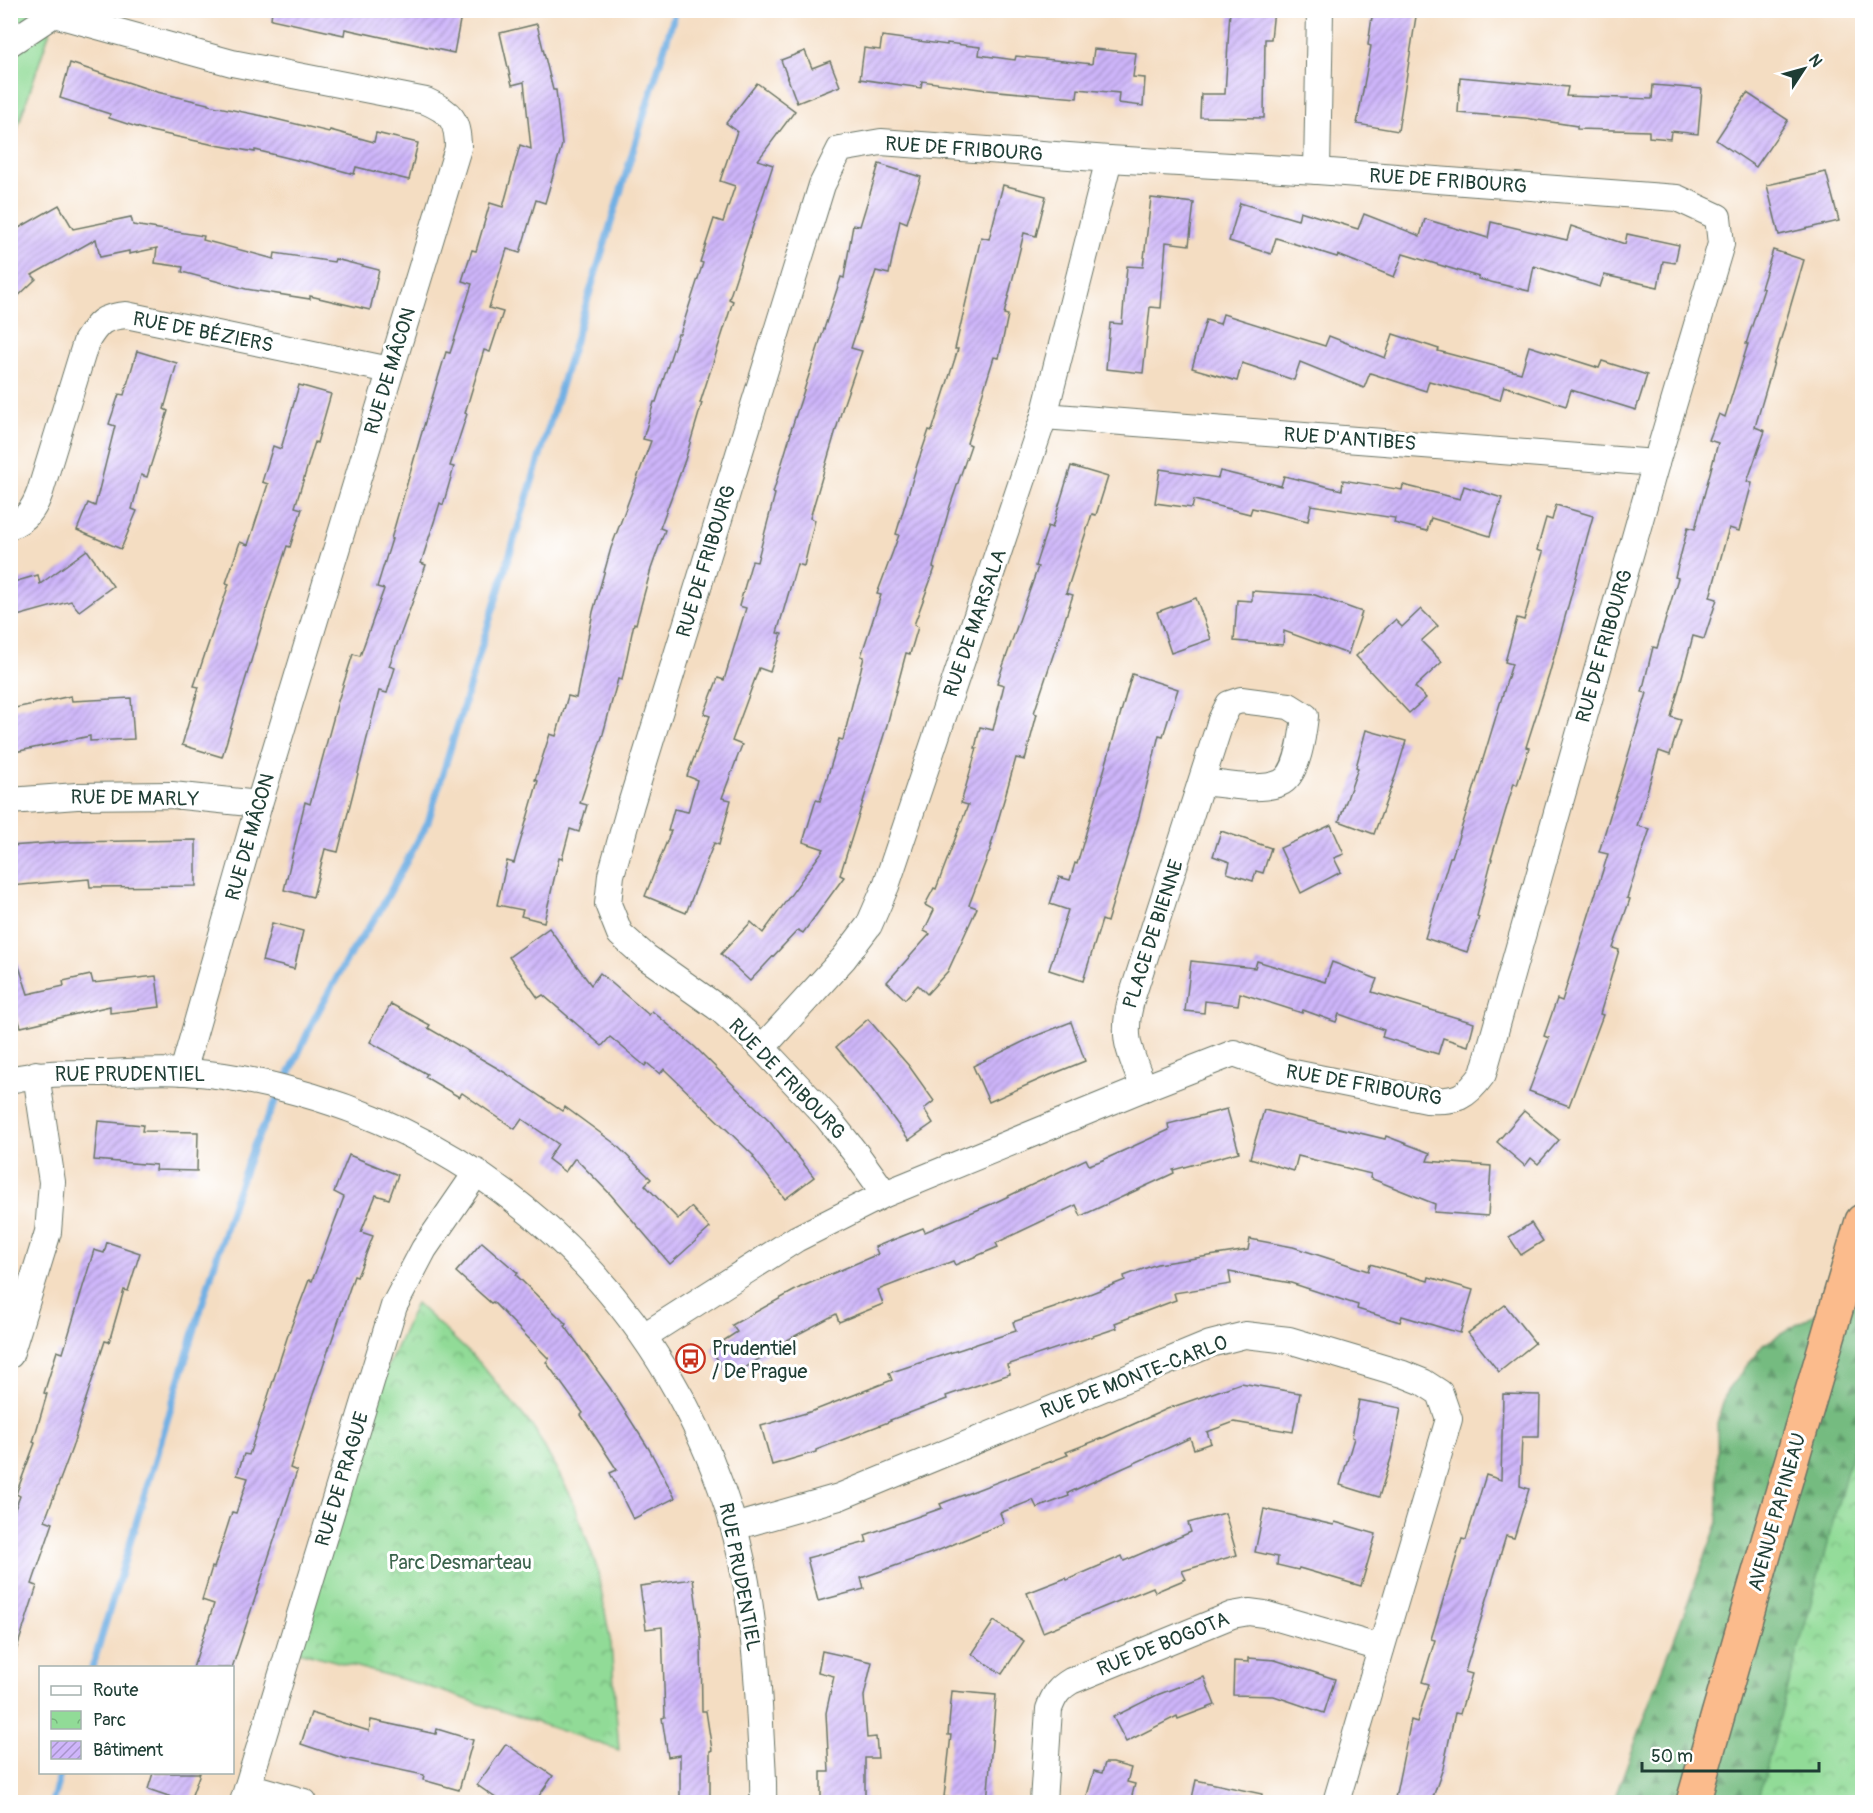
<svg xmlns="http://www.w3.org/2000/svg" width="1873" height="1813" viewBox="0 0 1873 1813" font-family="Pangolin,sans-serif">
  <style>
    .grass { fill: #91db97; stroke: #588c66; stroke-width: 1.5 }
    .forest { fill: url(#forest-firs); stroke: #4a7c5a; stroke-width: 1.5 }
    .park { fill: url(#park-crowns); stroke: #588c66; stroke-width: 1.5 }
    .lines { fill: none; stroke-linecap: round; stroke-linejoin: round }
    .stream { stroke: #72b0e4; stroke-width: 7 }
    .building { fill: url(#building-hatch) }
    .minor-casing { stroke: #6a7566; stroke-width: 28 }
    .trunk-casing { stroke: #6a7566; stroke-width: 36 }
    .minor { stroke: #fff; stroke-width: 26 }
    .trunk { stroke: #fbbb8c; stroke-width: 33 }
    .labels { text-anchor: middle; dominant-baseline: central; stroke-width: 6; stroke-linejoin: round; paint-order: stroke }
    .street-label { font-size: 20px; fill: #1f3d34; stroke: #fff }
    .poi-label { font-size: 20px; fill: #1f3d34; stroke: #fff; text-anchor: start }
    .park-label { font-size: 20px; fill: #3c644d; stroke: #fff }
  </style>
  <defs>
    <pattern id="forest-firs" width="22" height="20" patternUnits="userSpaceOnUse" patternTransform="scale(1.5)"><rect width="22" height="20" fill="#74bb80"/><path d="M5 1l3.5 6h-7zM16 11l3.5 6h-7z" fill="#5f996a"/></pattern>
    <pattern id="park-crowns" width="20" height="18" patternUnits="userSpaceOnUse" patternTransform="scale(1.5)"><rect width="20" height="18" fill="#91db97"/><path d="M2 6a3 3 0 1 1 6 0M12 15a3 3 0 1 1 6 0" fill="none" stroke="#76b37c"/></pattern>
    <pattern id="building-hatch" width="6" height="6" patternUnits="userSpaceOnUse" patternTransform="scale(1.5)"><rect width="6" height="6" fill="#ceb5fa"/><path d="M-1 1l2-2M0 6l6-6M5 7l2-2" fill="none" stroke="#a794cb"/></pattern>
  </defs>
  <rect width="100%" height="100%" fill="#fff"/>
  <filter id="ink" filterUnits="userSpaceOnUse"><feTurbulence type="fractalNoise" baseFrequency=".0167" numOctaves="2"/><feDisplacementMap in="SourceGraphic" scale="12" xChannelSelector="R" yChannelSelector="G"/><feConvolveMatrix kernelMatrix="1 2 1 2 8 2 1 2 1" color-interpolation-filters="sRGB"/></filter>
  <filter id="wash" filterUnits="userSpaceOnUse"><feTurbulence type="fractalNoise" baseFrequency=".008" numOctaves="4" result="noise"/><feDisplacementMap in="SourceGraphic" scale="24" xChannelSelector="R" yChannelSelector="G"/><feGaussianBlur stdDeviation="1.35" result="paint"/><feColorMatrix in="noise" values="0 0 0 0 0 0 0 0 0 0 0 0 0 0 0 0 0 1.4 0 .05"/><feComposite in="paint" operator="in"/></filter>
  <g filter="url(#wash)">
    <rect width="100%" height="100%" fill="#f4ddc2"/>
    <!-- grass -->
    <path class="grass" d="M10 11H39L50 31 11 147Z"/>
    <!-- forest -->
    <path class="forest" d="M1862 1285V1802H1613L1718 1522 1717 1424 1726 1392 1763 1345Z"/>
    <!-- park -->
    <g class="park">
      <path d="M416 1303 479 1362 535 1430 572 1498 597 1568 611 1644 619 1750 423 1685 298 1651 380 1384Z"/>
      <path d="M1862 1415V1802H1757Z"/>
    </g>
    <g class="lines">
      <!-- stream -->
      <g class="stream">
        <path d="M285 1083 313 1021 347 959 379 912 428 822 676 10"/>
        <path d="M92 1668 234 1200 255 1143 280 1093"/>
        <path d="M52 1802 61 1772"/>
      </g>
    </g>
    <g id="blocks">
      <!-- building -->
      <g class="building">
        <path d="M272 10H436L461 15 454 53 345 29 344 35 271 19Z"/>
        <path d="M1230 10H1274L1271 39H1265L1264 118 1200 117 1201 94H1225Z"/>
        <path d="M1373 10H1417L1398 131 1357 124 1371 46 1368 45Z"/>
        <path d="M537 24 553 90H556L562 145 545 203 536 200 520 253 507 249 489 308 503 312 490 352 484 350 465 413 467 414 450 466 454 467 443 505 440 503 421 563 426 565 389 666 395 668 387 693 379 691 338 852 325 849 313 897 284 890 305 802 310 804 338 701 353 654 360 656 384 589 377 587 392 539H391L419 442 446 352 450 353 472 284 462 281 472 250 476 251 490 203 503 207 520 145 531 149 524 82 512 85 500 33Z"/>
        <path d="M882 36 947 45V43L980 47 979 55 1015 60 1016 56 1092 64 1094 49 1136 53 1133 77 1145 78 1143 106 1118 103 1119 93 1078 89 1077 98 987 90 922 81 921 88 860 79 864 48 880 50Z"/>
        <path d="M805 51 812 68 830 61 840 86 797 103 781 60Z"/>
        <path d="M70 63 157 92 208 104V105L263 116 329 132 330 130 374 142 376 133 418 143 409 180 356 167 354 174 305 161V162L255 150V152L210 144 146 130 109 118 110 114 60 98Z"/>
        <path d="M1460 77 1568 87 1566 96 1652 99 1653 85 1702 89 1698 134 1671 131 1670 139 1649 137V131L1577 129V126L1525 118 1458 113Z"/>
        <path d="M757 83 795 111 758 160 773 165 729 299 733 301 700 403H702L685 460 660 528 665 530 651 569 636 624 634 623 622 680 618 679 603 734 580 803 587 805 579 832 570 829 562 859 559 858 544 922 521 916 523 910 497 905 507 861 514 863 538 781 535 780 550 734 556 736 568 696 576 698 593 612 611 548 651 441 643 439 654 402H656L678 334H680L703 263 700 262 714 219 723 222 735 186 720 181 737 131 726 123Z"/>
        <path d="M1747 93 1788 120 1756 167 1716 140Z"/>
        <path d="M879 164 921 177 907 223 900 220 889 274 876 271 851 348 862 351 843 406 810 518 815 520 804 566 797 564 777 633 782 634 770 672 759 668 732 741 742 745 722 798 731 800 719 845 714 843 686 913 645 896 671 831H668L674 809 688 812 697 780 687 776 710 716 704 714 718 678 724 680 746 608 739 606 752 561 757 562 775 494 773 493 791 433H790L841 277 844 278 853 225 860 226Z"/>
        <path d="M1826 172 1839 221 1779 235 1767 185Z"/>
        <path d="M1003 185 1046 196 1036 236 1024 233 1004 314 1008 315 999 358 994 357 967 443 971 445 950 506 933 567 935 568 914 625 918 627 910 654 906 653 887 725 840 875 844 877 803 933 798 930 750 981 721 954 751 922 763 933 824 849 803 842 816 800 820 801 839 739 843 740 864 657 861 656 881 595 877 594 899 535 896 534 917 465 929 430 932 431 958 349H955L981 237 989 239Z"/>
        <path d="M1151 198 1194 203 1189 245 1166 242 1161 308 1150 307 1143 373 1106 369 1110 323 1122 324 1127 266 1143 267Z"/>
        <path d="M1240 203 1298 220 1300 211 1358 229 1364 214 1420 236 1425 219 1488 238 1491 222 1567 240 1571 226 1625 244 1627 234 1679 245 1675 263 1663 261 1658 287 1604 275 1600 287 1534 266 1529 291 1478 279 1479 277 1403 254 1394 277 1338 255 1337 257 1276 238 1271 254 1229 241Z"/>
        <path d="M59 205 73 229 131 217 133 225 204 236 203 240 274 259 275 253 334 262 335 259 379 270 370 310 310 296V299L246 289 182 272 183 267 155 263 157 248 129 254V251L100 257 96 239 32 275 36 279 10 304V233Z"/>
        <path d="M1773 250 1804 260 1755 427 1765 431 1747 482 1752 483 1739 531 1729 528 1710 597 1717 599 1704 639 1693 636 1671 717 1681 720 1670 755 1659 751 1637 826 1650 829 1627 898 1630 899 1613 948 1619 950 1600 1014 1603 1015 1569 1106 1529 1091 1549 1038 1544 1036 1557 999 1562 1001 1608 854 1599 852 1647 693 1642 692 1653 647 1657 648 1678 578 1675 577 1688 527 1695 529 1718 443 1709 440 1719 414 1725 417 1748 344H1746L1764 289 1761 288Z"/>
        <path d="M1223 314 1325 346 1329 336 1385 358 1393 334 1439 349 1438 351 1521 373 1529 346 1599 368 1602 361 1647 375 1636 410 1571 390 1566 406 1504 386 1500 400 1429 381 1426 391 1370 373 1364 388 1300 362 1294 380 1242 363 1237 381 1192 368 1206 320 1220 324Z"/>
        <path d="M137 351 177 363 164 409 168 411 147 477 141 475 132 509 137 511 121 549 77 530 88 503 95 506 115 426 109 424 119 394 124 395Z"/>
        <path d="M299 385 331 394 317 443 315 442 295 507 302 509 290 547 287 546 267 608 222 757 182 745 199 687 194 686 229 584 226 583 240 542 248 545 268 484 262 482 273 446 281 449Z"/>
        <path d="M1071 466 1108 477 1096 515 1092 514 1066 593 1073 595 1034 713 1037 714 1025 760 1016 758 991 845H992L969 905 977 908 948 971 927 994 918 985 905 999 887 982 930 934 924 931 934 910 925 905 934 888 936 889 968 805 961 803 977 748H975L980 727 993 730 1004 685 997 683 1038 567 1035 566 1048 526 1052 528Z"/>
        <path d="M1160 469 1218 478 1220 471 1281 486 1284 476 1342 490 1343 480 1402 490 1403 485 1460 499 1464 486 1502 498 1490 536 1431 518 1427 531 1394 523 1395 518 1311 505 1308 521 1252 508 1250 514 1194 500 1192 508 1155 503Z"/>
        <path d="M1556 505 1593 516 1549 675 1526 747 1529 748 1517 785 1514 783 1491 859H1492L1477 916 1479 917 1467 952 1425 938 1450 857H1452L1473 792 1512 664 1505 662 1517 618 1524 620 1543 552 1537 550 1546 518 1552 520Z"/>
        <path d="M87 550 113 586 79 611 71 601 10 618V583L38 575 40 584Z"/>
        <path d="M1252 591 1315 595 1362 612 1348 654 1284 631 1283 645 1234 641 1237 600 1252 601Z"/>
        <path d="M1196 598 1211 639 1171 653 1157 612Z"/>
        <path d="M1421 609 1438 626 1421 641 1442 662 1415 687 1426 698 1409 713 1356 656 1395 620 1402 627Z"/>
        <path d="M1132 674 1178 689 1163 736 1159 735 1139 816 1107 922 1102 920 1083 981 1049 970 1068 910 1050 904 1059 877 1070 880 1075 863 1077 864Z"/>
        <path d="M71 696 72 701 131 698 134 739 90 741V736L10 753V709Z"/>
        <path d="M1366 730 1406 741 1396 774 1374 834 1339 821 1358 768 1356 767Z"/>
        <path d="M1331 825 1344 854 1334 858 1341 872 1301 893 1280 848Z"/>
        <path d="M1221 831 1271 848 1263 873 1256 871 1253 881 1227 873 1230 862 1213 856Z"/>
        <path d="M196 840V886L90 887 89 879 10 886V846L66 842Z"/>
        <path d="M272 923 303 931 294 969 262 961Z"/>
        <path d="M549 928 591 985 600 973 649 1015 652 1011 695 1047 770 1121 814 1177 785 1199 753 1157 754 1156 664 1069 660 1074 647 1063 645 1066 610 1037 602 1046 543 995 538 998 509 957Z"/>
        <path d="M14 951 28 994 64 986 63 981 91 975 93 983 156 976 160 1007 110 1013V1006L21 1027 16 1013 10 1015V952Z"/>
        <path d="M1191 961 1255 968 1257 961 1325 982 1332 962 1377 979 1372 992 1474 1023 1468 1046 1443 1038 1438 1054 1382 1037 1384 1030 1339 1014 1336 1022 1303 1010 1302 1013 1240 993 1238 1005 1205 1001 1204 1013 1185 1011Z"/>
        <path d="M391 1004 430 1025 428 1028 504 1072 562 1111 565 1107 614 1143 651 1179 645 1185 678 1219 691 1207 710 1228 670 1264 611 1195 575 1158 565 1172 548 1159 558 1144 522 1119 515 1129 462 1093 459 1097 425 1077 427 1074 370 1042Z"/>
        <path d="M868 1019 909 1066 934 1101 924 1109 933 1123 909 1140 871 1088 836 1047Z"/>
        <path d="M1071 1022 1085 1061 1043 1078 989 1102 973 1066 1033 1037Z"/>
        <path d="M1227 1109 1239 1152 1173 1170 1174 1173 1081 1216 1076 1205 996 1243 998 1247 955 1265 953 1261 878 1290 883 1304 839 1322 836 1314 772 1348 773 1350 729 1378 711 1349 737 1332 732 1325 801 1287 878 1254 875 1247 923 1228 925 1232 994 1203 1086 1159 1089 1165 1103 1160 1169 1130 1168 1124Z"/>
        <path d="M1264 1110 1385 1139 1386 1136 1430 1153 1427 1161 1491 1166 1488 1216 1434 1212 1435 1204 1370 1178 1371 1174 1298 1156 1294 1171 1250 1158Z"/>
        <path d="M1524 1111 1559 1140 1538 1164 1531 1158 1525 1166 1497 1142Z"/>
        <path d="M98 1121 143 1125 142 1131 198 1132 197 1171 155 1170 156 1165 94 1160Z"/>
        <path d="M349 1155 398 1175 389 1199 376 1195 361 1232 373 1236 357 1277 354 1276 309 1406 290 1468 297 1471 232 1668H193L214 1604 202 1600 212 1567 214 1568 232 1512 236 1513 248 1478 237 1475 244 1454 249 1455 288 1335 309 1280 312 1281 344 1197 334 1192Z"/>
        <path d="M1531 1223 1543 1241 1521 1255 1509 1237Z"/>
        <path d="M1250 1239 1293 1247 1368 1271 1370 1264 1428 1281 1429 1277 1473 1290 1460 1333 1402 1316 1400 1322 1357 1309 1358 1305 1291 1283 1229 1272 1231 1284 1174 1293 1176 1300 1115 1323 1117 1328 1007 1365 1010 1374 946 1396 947 1399 890 1420 891 1421 816 1450V1452L772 1465 761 1426 813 1411 892 1380 889 1373 1016 1331 1013 1322 1054 1308 1125 1280 1124 1276 1157 1264 1248 1250Z"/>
        <path d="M107 1242 140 1253 128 1291 124 1290 109 1342 105 1341 81 1414 82 1415 72 1448 45 1520 53 1523 32 1584 37 1586 14 1657 10 1656V1522L20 1496 16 1494 35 1443 33 1442 47 1394 44 1393 57 1351 63 1353 94 1250 104 1253Z"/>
        <path d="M482 1242 518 1273 516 1275 566 1324 565 1326 610 1388 649 1449 675 1498 633 1519 610 1473 617 1470 581 1415 583 1413 546 1362 549 1359 493 1302 491 1303 456 1272Z"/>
        <path d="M1505 1305 1535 1343 1499 1372 1468 1333Z"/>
        <path d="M1241 1383 1300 1393 1293 1432 1234 1422 1207 1432 1211 1443 1194 1449 1190 1438 1068 1493 1069 1496 1037 1508 1033 1500 1000 1513 1004 1523 937 1551 861 1578 864 1589 818 1601 807 1558 867 1542 865 1535 942 1508 940 1504 1068 1455 1066 1452 1105 1437 1167 1409Z"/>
        <path d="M1503 1394 1540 1395 1539 1437H1522L1520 1486 1529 1489 1514 1538 1506 1536 1465 1672 1472 1674 1460 1714 1455 1713 1443 1768 1431 1803H1394L1411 1720 1417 1722 1429 1684 1422 1682 1435 1640 1431 1639 1462 1539 1466 1540 1486 1475 1501 1480Z"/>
        <path d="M1359 1400 1401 1408 1392 1455 1379 1497 1340 1485 1354 1438 1352 1437Z"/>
        <path d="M1264 1509 1334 1525 1335 1522 1376 1534 1361 1586 1299 1568 1298 1570 1277 1565 1278 1557 1255 1552Z"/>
        <path d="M1225 1513 1237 1555 1182 1571 1186 1579 1155 1592 1153 1587 1043 1632 1027 1593 1066 1578 1067 1580 1122 1556 1124 1561 1191 1532 1188 1523Z"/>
        <path d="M693 1579 701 1638 702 1711H706L712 1750 710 1751V1803H680V1755L668 1757 662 1718 665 1717 662 1627 646 1629 640 1586Z"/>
        <path d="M994 1621 1024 1641 1002 1674 972 1654Z"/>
        <path d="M822 1651 872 1662 864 1696 867 1738 876 1737 878 1758H865V1803H821V1772H829L826 1713 834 1676 818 1672Z"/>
        <path d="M1248 1658 1275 1660 1335 1679 1324 1713 1274 1696 1233 1695 1234 1661 1248 1662Z"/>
        <path d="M1204 1677 1215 1705 1178 1719 1177 1716 1126 1742 1113 1717 1157 1695Z"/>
        <path d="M952 1691 996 1695 987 1802 944 1797 951 1735H948Z"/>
        <path d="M311 1713 369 1731 371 1720 436 1734 437 1729 473 1740 459 1790 423 1780 424 1775 343 1758 301 1744Z"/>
        <path d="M506 1744 553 1776 534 1803H503L477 1785Z"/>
        <path d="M1105 1763H1113L1131 1768 1127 1782 1135 1784 1130 1803H1098L1086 1799 1094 1771 1102 1773Z"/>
        <path d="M153 1773H200L189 1803 148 1789Z"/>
        <path d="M1196 1780 1262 1794 1261 1803H1191Z"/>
      </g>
    </g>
  </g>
  <g filter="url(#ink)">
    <use href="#blocks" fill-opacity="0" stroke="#6a7566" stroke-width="1.5"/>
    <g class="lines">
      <defs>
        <g id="minor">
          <path d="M10 43 54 14 232 63 426 101C451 112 458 120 458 148L259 804 183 1072"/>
          <path d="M1317 171 1320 10"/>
          <path d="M1044 416 1656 463"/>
          <path d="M10 526C27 519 34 509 40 492L86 342C98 322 103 317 126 315L390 370"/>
          <path d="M10 801 77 796 172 795 259 804"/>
          <path d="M762 1048 844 958 869 925 886 886 1044 416 1109 159"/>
          <path d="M10 1080C43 1072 74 1073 107 1073 133 1072 160 1070 186 1072 219 1074 251 1080 282 1088 490 1140 650 1289 722 1490 749 1564 756 1645 760 1723 761 1750 764 1776 763 1802"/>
          <path d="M1144 1088C1130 1052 1121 1039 1131 1000L1221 720 1229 704 1241 700 1289 706 1305 716C1303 733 1298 776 1280 783 1260 792 1224 784 1202 782"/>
          <path d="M644 1336 796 1239 885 1194 857 1155 827 1117 762 1048 721 1010 646 957 620 934 608 904 611 875 631 804 822 185 840 149 881 142 1109 159 1317 171 1677 198 1718 217 1721 244 1656 463 1483 1074C1466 1098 1456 1102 1427 1100L1284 1071 1234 1053 1144 1088 885 1194"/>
          <path d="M10 1355 48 1232 52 1182 36 1074"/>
          <path d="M734 1527 839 1497 1210 1344 1245 1335 1289 1340 1403 1374 1423 1382 1440 1393 1449 1419 1336 1802"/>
          <path d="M248 1786 304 1802"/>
          <path d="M243 1802 394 1306 424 1249 477 1172"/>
          <path d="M1043 1802 1049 1709C1054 1695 1059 1688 1071 1681L1232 1615 1249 1612 1264 1614 1381 1648"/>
        </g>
        <path id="trunk" d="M1693 1802 1768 1541 1862 1221"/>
      </defs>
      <!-- minor casing -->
      <use href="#minor" class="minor-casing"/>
      <!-- trunk casing -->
      <use href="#trunk" class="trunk-casing"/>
      <!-- minor -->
      <use href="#minor" class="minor"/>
      <!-- trunk -->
      <use href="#trunk" class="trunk"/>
    </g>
  </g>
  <!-- icons -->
  <defs>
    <symbol id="bus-ring" viewBox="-11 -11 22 22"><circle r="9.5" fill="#fff" stroke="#c8321e" stroke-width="1.5"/><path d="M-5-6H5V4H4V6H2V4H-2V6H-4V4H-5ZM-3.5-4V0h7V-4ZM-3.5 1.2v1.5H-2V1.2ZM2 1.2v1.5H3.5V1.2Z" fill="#c8321e"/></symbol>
  </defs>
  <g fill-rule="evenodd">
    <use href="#bus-ring" x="674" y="1342" width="33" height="33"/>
  </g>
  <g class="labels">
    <!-- street labels -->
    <g class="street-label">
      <text transform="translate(964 149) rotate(4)">RUE DE FRIBOURG</text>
      <text transform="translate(1448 181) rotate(4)">RUE DE FRIBOURG</text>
      <text transform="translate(203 332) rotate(11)">RUE DE BÉZIERS</text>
      <text transform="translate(390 371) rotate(-73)">RUE DE MÂCON</text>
      <text transform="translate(1350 439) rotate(4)">RUE D'ANTIBES</text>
      <text transform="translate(706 561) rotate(-73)">RUE DE FRIBOURG</text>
      <text transform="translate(975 623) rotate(-71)">RUE DE MARSALA</text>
      <text transform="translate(1604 646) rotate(-74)">RUE DE FRIBOURG</text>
      <text transform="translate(135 798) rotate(1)">RUE DE MARLY</text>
      <text transform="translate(250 837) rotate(-74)">RUE DE MÂCON</text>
      <text transform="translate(1153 934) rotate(-72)">PLACE DE BIENNE</text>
      <text x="130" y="1074">RUE PRUDENTIEL</text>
      <text transform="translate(787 1079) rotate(46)">RUE DE FRIBOURG</text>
      <text transform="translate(1364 1085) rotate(10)">RUE DE FRIBOURG</text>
      <text transform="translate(1134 1377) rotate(-21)">RUE DE MONTE-CARLO</text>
      <text transform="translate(342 1479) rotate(-73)">RUE DE PRAGUE</text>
      <text transform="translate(1777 1512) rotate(-74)">AVENUE PAPINEAU</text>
      <text transform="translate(740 1577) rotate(79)">RUE PRUDENTIEL</text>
      <text transform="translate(1163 1644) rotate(-22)">RUE DE BOGOTA</text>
    </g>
    <!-- poi labels -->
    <g class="poi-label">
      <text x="712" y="1348">Prudentiel<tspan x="712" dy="23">/ De Prague</tspan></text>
    </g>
    <!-- park labels -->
    <g class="park-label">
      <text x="460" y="1562">Parc Desmarteau</text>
    </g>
  </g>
  <!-- margin -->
  <rect width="1873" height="1813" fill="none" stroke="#fff" stroke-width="36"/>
  <!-- legend -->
  <rect x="39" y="1666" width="195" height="108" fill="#ffffff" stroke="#a5b1ae" stroke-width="1.5"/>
  <rect x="51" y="1686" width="30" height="9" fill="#ffffff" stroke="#a5b1ae" stroke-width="1.5"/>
  <text x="93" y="1696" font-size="18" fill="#1f3d34">Route</text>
  <rect x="51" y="1711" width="30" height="18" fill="url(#park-crowns)" stroke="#a5b1ae" stroke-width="1.5"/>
  <text x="93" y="1726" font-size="18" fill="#1f3d34">Parc</text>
  <rect x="51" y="1741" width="30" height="18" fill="url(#building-hatch)" stroke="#a5b1ae" stroke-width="1.5"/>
  <text x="93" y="1756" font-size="18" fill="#1f3d34">Bâtiment</text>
  <!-- north arrow -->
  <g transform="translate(1804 69) rotate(54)" stroke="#ffffff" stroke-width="4.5" paint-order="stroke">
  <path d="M0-4.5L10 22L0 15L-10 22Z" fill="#1f3d34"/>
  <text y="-9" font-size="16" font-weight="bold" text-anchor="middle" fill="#1f3d34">N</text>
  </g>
  <!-- scale -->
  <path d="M1642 1762v9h177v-9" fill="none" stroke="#1f3d34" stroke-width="3"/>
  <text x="1651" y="1762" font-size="18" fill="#1f3d34" stroke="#ffffff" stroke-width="4.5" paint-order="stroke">50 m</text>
</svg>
